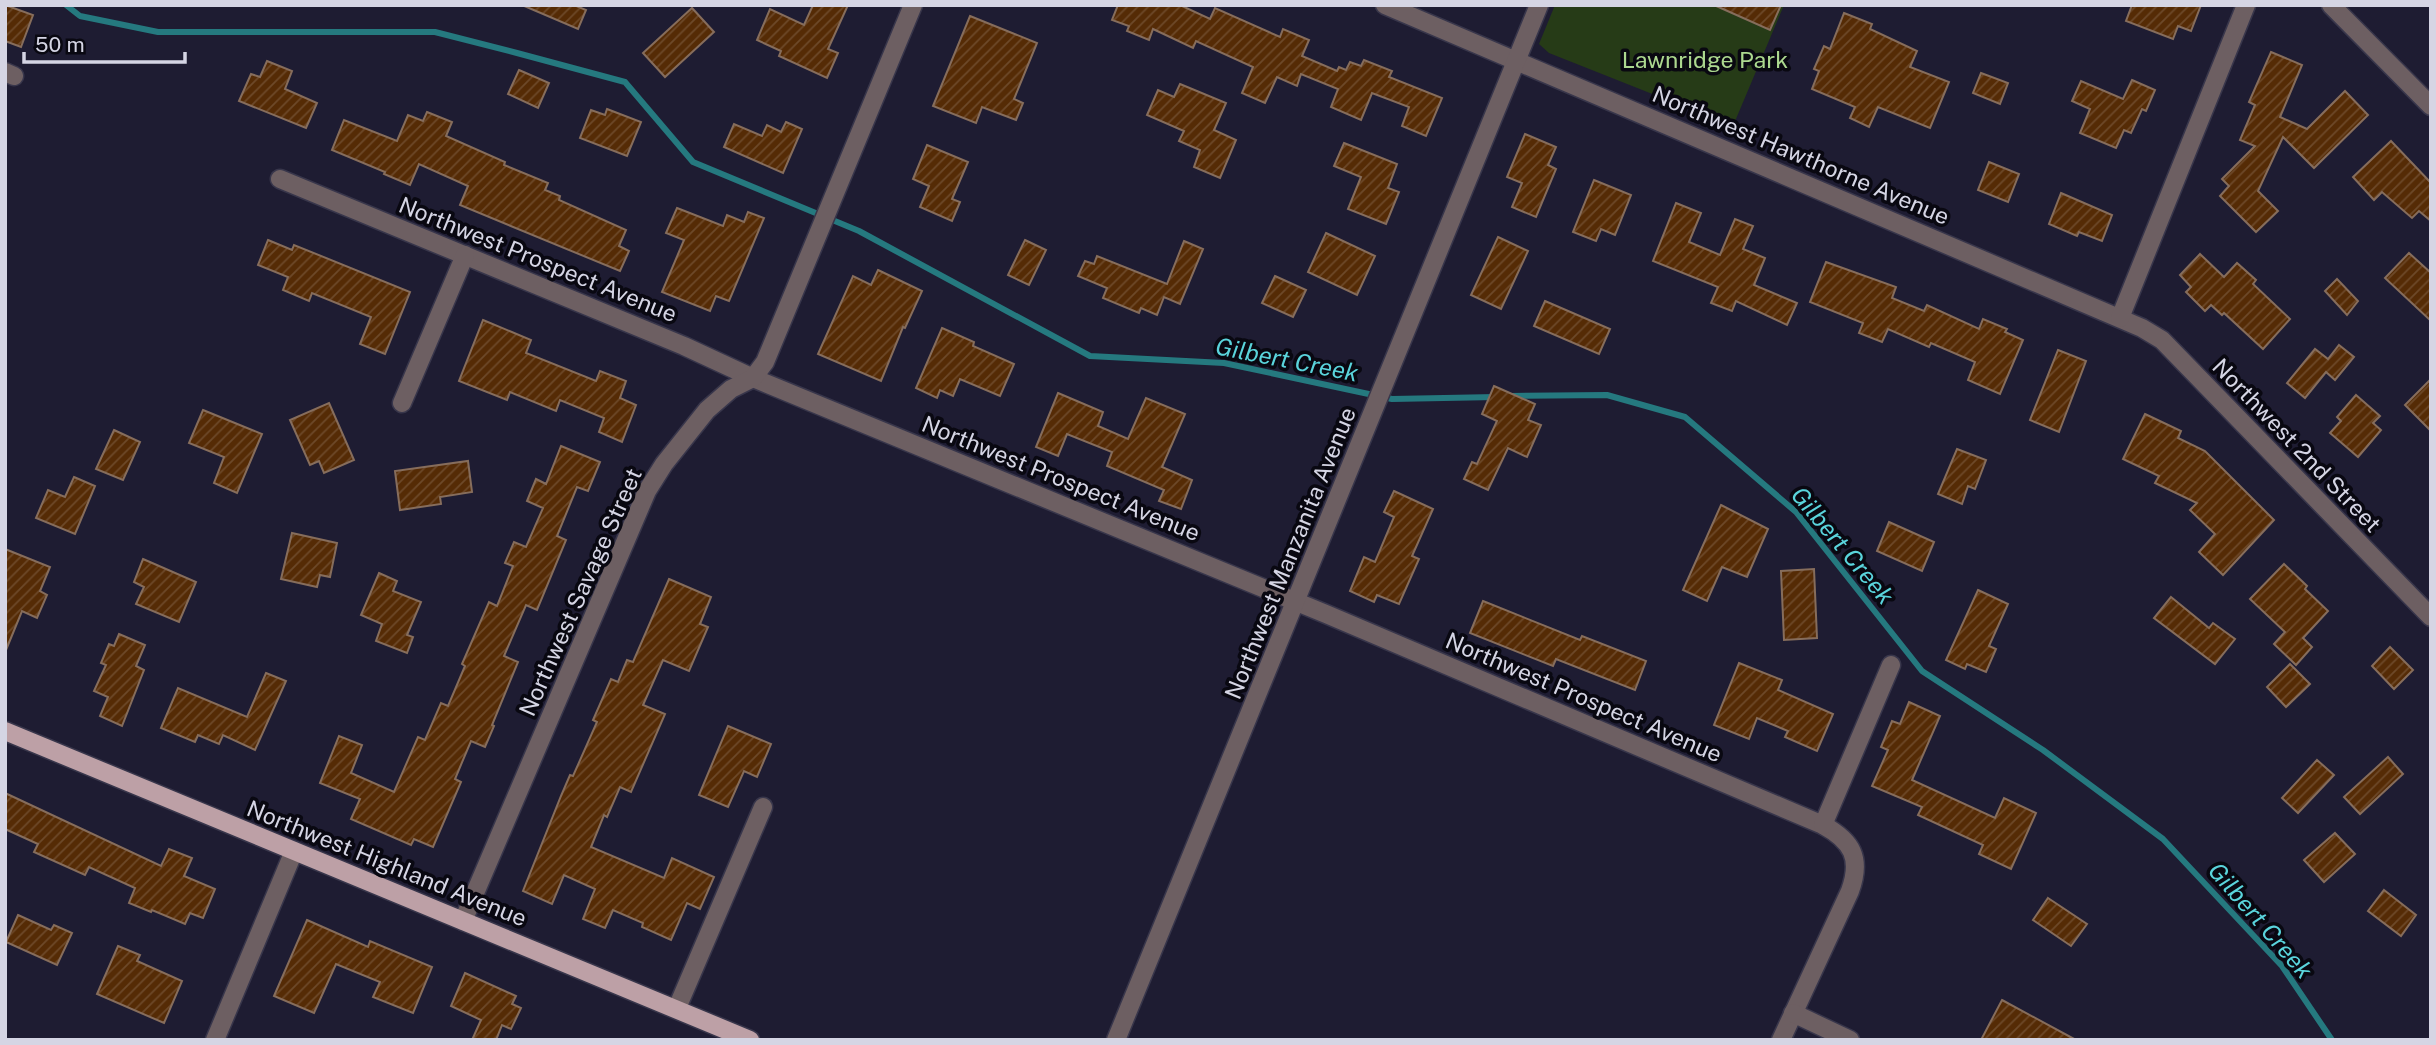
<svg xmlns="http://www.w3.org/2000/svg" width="2436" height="1045" viewBox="0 0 2436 1045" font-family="'Public Sans',sans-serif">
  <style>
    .park { fill: #263b17 }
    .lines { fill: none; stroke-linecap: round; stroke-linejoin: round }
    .stream { stroke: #25797f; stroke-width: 6 }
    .building { fill: url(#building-hatch); stroke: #866d5c; stroke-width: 2 }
    .minor-casing { stroke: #38364b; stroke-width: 21 }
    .major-casing { stroke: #38364b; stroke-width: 21 }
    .minor { stroke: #6d5f62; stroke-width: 18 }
    .major { stroke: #bda0a6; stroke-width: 18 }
    .labels { text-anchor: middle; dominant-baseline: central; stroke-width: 7; stroke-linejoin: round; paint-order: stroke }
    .park-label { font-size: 23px; fill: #acd88f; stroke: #090811 }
    .street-label { font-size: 23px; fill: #d5d5e4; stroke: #090811 }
    .water-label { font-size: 24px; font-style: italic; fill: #5ad4dc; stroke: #090811 }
  </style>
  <defs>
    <pattern id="building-hatch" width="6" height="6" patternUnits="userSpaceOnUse" patternTransform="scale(1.75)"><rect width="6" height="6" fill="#552b05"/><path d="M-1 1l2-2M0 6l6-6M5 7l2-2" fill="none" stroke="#6d4929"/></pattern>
  </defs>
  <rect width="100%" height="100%" fill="#1e1c32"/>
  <!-- park -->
  <path class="park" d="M1555 5H1784L1733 126 1549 53 1539 44Z"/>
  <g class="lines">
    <!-- stream -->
    <g class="stream">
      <path d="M66 5 80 16 158 32H435L517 53 625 82 693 162 859 231 1090 356 1224 363 1392 399 1496 397"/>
      <path d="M1510 396 1607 395 1685 417 1796 512 1922 671 2043 750 2163 839 2282 966 2332 1040"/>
    </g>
  </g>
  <!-- building -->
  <g class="building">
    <path d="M5 5 33 15 21 47 5 41Z"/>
    <path d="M522 5H574L586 10 578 29Z"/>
    <path d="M813 5H848L828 49 838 53 827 78 779 56 781 51 757 40 770 9 804 25Z"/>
    <path d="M1118 5H1180L1210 19 1215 8 1280 37 1283 29 1309 40 1302 56 1337 71 1339 67 1346 70 1350 62 1361 66 1364 60 1392 71 1389 77 1442 98 1426 136 1402 126 1409 107 1372 93 1361 120 1331 107 1338 89 1301 74 1297 86 1277 77 1265 103 1242 93 1253 67 1196 41 1193 48 1153 29 1149 40 1127 31 1129 26 1112 20Z"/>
    <path d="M1714 5H1781L1770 30Z"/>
    <path d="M2132 5H2201L2191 31 2178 26 2173 39 2126 21Z"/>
    <path d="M692 8 714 32 665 77 643 53Z"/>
    <path d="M1844 13 1872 24 1870 29 1917 51 1910 67 1949 82 1930 128 1878 107 1869 127 1850 118 1855 107 1812 89 1819 71 1814 69 1824 46 1830 49Z"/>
    <path d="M970 16 1037 43 1014 99 1023 103 1016 120 982 107 976 123 933 106Z"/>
    <path d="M2271 52 2302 65 2280 117 2307 129 2345 91 2368 115 2314 168 2283 137 2258 191 2278 211 2256 232 2220 196 2229 186 2222 179 2255 146 2240 140 2255 105 2249 102Z"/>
    <path d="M267 61 292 71 285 89 317 103 306 128 239 101 251 74 260 77Z"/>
    <path d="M519 70 549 83 538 108 508 94Z"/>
    <path d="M1981 73 2008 83 2000 104 1973 93Z"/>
    <path d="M2132 80 2155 90 2146 111 2142 109 2131 133 2124 130 2116 148 2080 133 2090 109 2072 101 2081 81 2123 99Z"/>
    <path d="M1180 84 1226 103 1214 130 1236 140 1220 178 1194 167 1200 150 1179 141 1184 131 1147 115 1158 90 1174 97Z"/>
    <path d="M607 109 641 122 627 156 580 138 591 110 605 115Z"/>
    <path d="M427 112 452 122 446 136 505 162 504 165 548 183 545 190 560 196 559 200 626 230 619 246 629 251 620 271 460 205 468 186 419 164 410 185 384 174 385 172 332 150 344 120 397 141 408 115 423 121Z"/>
    <path d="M786 122 802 129 783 173 724 147 734 124 762 136 767 125 781 132Z"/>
    <path d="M1525 134 1556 147 1548 165 1556 169 1536 217 1512 207 1522 183 1507 177Z"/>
    <path d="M2391 141 2431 183V221L2419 211 2412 218 2382 192 2374 200 2353 177Z"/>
    <path d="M1344 143 1397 164 1388 188 1399 192 1386 224 1348 209 1361 177 1334 166Z"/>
    <path d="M927 145 968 162 952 199 960 202 952 221 920 207 929 186 913 179Z"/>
    <path d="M1989 162 2019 174 2008 202 1978 190Z"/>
    <path d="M1594 180 1631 195 1615 235 1601 229 1596 241 1573 232Z"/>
    <path d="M2061 193 2112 215 2102 241 2079 232 2077 236 2049 224Z"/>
    <path d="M1676 203 1701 213 1689 242 1720 255 1735 219 1753 226 1743 249 1765 258 1754 285 1797 303 1787 325 1736 301 1732 311 1711 303 1718 287 1653 261Z"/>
    <path d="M677 208 723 226 727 215 744 222 748 212 764 218 729 301 716 296 710 311 662 292 684 240 666 233Z"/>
    <path d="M1326 233 1375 256 1357 295 1308 272Z"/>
    <path d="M1498 237 1528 251 1501 309 1471 295Z"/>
    <path d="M268 240 292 250 294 245 410 292 385 354 360 344 371 317 312 293 309 301 283 290 288 277 258 265Z"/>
    <path d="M1025 240 1046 250 1029 285 1008 275Z"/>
    <path d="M1184 241 1203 249 1180 304 1164 297 1157 315 1141 308 1139 313 1103 298 1107 288 1078 276 1085 261 1094 264 1097 256 1167 284Z"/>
    <path d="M2409 253 2431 273V321L2385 278Z"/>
    <path d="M2200 254 2224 277 2237 263 2256 280 2253 284 2290 319 2263 349 2224 313 2222 315 2211 305 2205 311 2186 292 2191 287 2180 275Z"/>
    <path d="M1826 262 1896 287 1892 298 1924 311 1927 305 1979 329 1983 319 2007 329 2005 332 2023 340 2000 394 1968 380 1975 362 1931 343 1929 347 1888 329 1882 342 1859 333 1863 323 1810 302Z"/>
    <path d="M878 270 922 291 905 328 903 327 881 381 818 354 853 276 871 285Z"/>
    <path d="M1275 276 1306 290 1293 317 1262 303Z"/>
    <path d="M2337 279 2358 301 2347 315 2325 291Z"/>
    <path d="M1545 301 1610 329 1599 354 1534 326Z"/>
    <path d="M483 320 531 340 526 353 596 381 600 371 626 381 620 398 636 405 622 442 599 432 604 418 560 400 556 411 510 392 507 400 459 381Z"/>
    <path d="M942 328 974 342 973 346 1014 364 1000 396 960 379 953 396 940 390 937 398 916 388Z"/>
    <path d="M2339 345 2354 357 2335 380 2326 372 2305 398 2287 383 2315 349 2328 359Z"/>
    <path d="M2058 350 2086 361 2059 432 2030 420Z"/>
    <path d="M2431 379V431L2405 405Z"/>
    <path d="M1494 386 1535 404 1528 420 1541 425 1527 457 1508 448 1488 490 1464 479 1472 462 1477 464 1497 421 1482 414Z"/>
    <path d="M1058 393 1103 412 1098 426 1128 439 1146 398 1185 414 1162 467 1192 480 1181 509 1159 501 1164 490 1107 466 1112 452 1067 434 1058 456 1036 447Z"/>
    <path d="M2356 395 2380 416 2373 423 2381 430 2358 457 2330 433 2341 421 2337 417Z"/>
    <path d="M329 403 354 460 324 473 319 461 310 465 290 420Z"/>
    <path d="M203 410 262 434 237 493 214 483 224 457 189 443Z"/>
    <path d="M2145 414 2181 431 2178 438 2205 451 2274 520 2223 575 2199 552 2215 534 2190 510 2197 503 2155 483 2159 476 2123 459Z"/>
    <path d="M114 430 140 442 123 480 96 469Z"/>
    <path d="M561 446 600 462 588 491 577 487 557 536 566 540 537 610 526 605 504 656 518 662 492 725 494 726 485 747 471 741 455 779 461 782 433 847 414 839 411 845 351 819 360 799 320 783 339 736 362 745 351 773 394 792 418 737 425 740 441 703 448 706 465 666 462 664 489 602 497 606 513 566 505 563 514 542 526 547 543 508 527 501 536 479 546 484Z"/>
    <path d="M1957 449 1986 460 1975 489 1968 486 1962 504 1938 494Z"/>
    <path d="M468 461 472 492 440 497 441 504 400 510 395 471Z"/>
    <path d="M74 477 95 486 75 534 36 518 48 490 65 497Z"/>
    <path d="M1394 491 1433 509 1412 556 1419 559 1399 604 1377 595 1374 602 1350 591 1364 557 1375 562 1394 517 1384 512Z"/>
    <path d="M1721 505 1768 529 1747 577 1722 567 1707 601 1683 590Z"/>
    <path d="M1889 522 1934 542 1922 571 1877 551Z"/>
    <path d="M292 533 337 543 330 577 320 575 317 587 281 579Z"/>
    <path d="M5 549 50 567 40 591 47 595 37 618 22 611 6 650Z"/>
    <path d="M143 559 196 582 179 622 136 604 144 587 134 582Z"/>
    <path d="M2284 564 2307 586 2305 589 2328 611 2303 638 2312 647 2296 665 2274 644 2285 632 2250 599Z"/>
    <path d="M1814 569 1817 638 1784 640 1781 571Z"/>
    <path d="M379 573 397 581 393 591 421 602 407 635 413 637 407 653 376 641 382 624 361 615Z"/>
    <path d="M669 579 711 597 700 624 708 627 689 671 663 660 643 705 665 714 631 792 620 787 607 817 604 815 591 847 664 878 672 858 714 877 700 909 687 903 671 940 642 927 643 923 613 910 605 928 583 919 595 889 564 875 552 904 523 891 561 796 570 775 573 776 597 722 593 720 611 679 618 682 627 660 633 662Z"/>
    <path d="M1978 590 2008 604 1989 646 1996 649 1986 672 1967 664 1965 669 1946 660Z"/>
    <path d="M2171 597 2209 628 2213 623 2235 639 2215 664 2154 618Z"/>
    <path d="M1483 601 1580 640 1582 636 1646 661 1635 690 1556 659 1553 666 1470 633Z"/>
    <path d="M119 634 145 645 136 666 144 670 122 726 100 716 108 697 94 691 106 665 101 663 109 644 114 646Z"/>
    <path d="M2390 647 2413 670 2394 689 2372 666Z"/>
    <path d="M1739 663 1782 680 1778 690 1833 714 1817 751 1785 737 1788 731 1757 718 1749 739 1714 725Z"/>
    <path d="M2290 664 2310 684 2286 707 2267 687Z"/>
    <path d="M266 673 286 681 255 750 223 735 219 744 198 735 195 742 161 728 178 688 247 717Z"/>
    <path d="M1909 702 1940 716 1912 780 1995 818 2004 798 2036 813 2011 869 1979 854 1983 845 1918 815 1922 807 1872 786 1888 750 1881 747 1892 721 1900 724Z"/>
    <path d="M728 726 771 744 757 777 744 771 728 807 699 795Z"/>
    <path d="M2388 757 2403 774 2360 814 2344 797Z"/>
    <path d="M2317 760 2334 775 2298 813 2282 798Z"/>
    <path d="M5 793 161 866 169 849 192 858 184 876 215 889 203 918 190 913 185 924 152 910 151 912 129 903 135 888 89 867 85 875 34 852 38 844 5 829Z"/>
    <path d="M2335 833 2355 854 2324 882 2304 860Z"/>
    <path d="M2384 890 2416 915 2401 936 2368 911Z"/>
    <path d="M2048 898 2087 924 2071 946 2033 920Z"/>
    <path d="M18 915 51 930 54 925 72 933 57 965 6 942Z"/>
    <path d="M307 920 368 947 370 941 432 967 413 1013 373 997 380 982 336 964 314 1013 274 996Z"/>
    <path d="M118 946 140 955 137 961 182 981 164 1023 97 994Z"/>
    <path d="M465 973 516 996 512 1004 521 1008 511 1029 502 1025 496 1040H472L481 1020 451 1006Z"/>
    <path d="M2002 1000 2076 1040H1981Z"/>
  </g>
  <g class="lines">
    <defs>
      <g id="minor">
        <path d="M1385 5 2142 328 2162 340 2431 617"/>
        <path d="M2331 5 2431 106"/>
        <path d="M5 72 14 76"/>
        <path d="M280 179 684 346 753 378 1326 614 1823 825C1852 841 1862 858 1850 891L1781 1040"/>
        <path d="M2120 318 2246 5"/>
        <path d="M402 403 465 255"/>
        <path d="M1823 825 1891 665"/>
        <path d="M463 921 647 491 664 464 707 410 731 389 753 378 765 362 913 5"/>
        <path d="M677 1008 763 807"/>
        <path d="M1793 1013 1850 1040"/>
        <path d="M215 1040 294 851"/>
        <path d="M1116 1040 1539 5"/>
      </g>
      <path id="major" d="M5 731 750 1040"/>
    </defs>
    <!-- minor casing -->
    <use href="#minor" class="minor-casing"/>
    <!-- major casing -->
    <use href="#major" class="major-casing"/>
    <!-- minor -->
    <use href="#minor" class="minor"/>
    <!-- major -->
    <use href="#major" class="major"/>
  </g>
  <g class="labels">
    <!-- park labels -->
    <g class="park-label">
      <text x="1705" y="59">Lawnridge Park</text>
    </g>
    <!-- street labels -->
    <g class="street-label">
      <text transform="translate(1801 155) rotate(23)">Northwest Hawthorne Avenue</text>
      <text transform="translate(538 259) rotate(22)">Northwest Prospect Avenue</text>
      <text transform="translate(2297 445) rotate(46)">Northwest 2nd Street</text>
      <text transform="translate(1061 478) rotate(22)">Northwest Prospect Avenue</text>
      <text transform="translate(1290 553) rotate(-68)">Northwest Manzanita Avenue</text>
      <text transform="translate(580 592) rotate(-66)">Northwest Savage Street</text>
      <text transform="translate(1584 697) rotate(23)">Northwest Prospect Avenue</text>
      <text transform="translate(387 863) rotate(22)">Northwest Highland Avenue</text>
    </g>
    <!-- water labels -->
    <g class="water-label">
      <text transform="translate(1287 359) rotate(11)">Gilbert Creek</text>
      <text transform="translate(1843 545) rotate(50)">Gilbert Creek</text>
      <text transform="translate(2261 920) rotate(49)">Gilbert Creek</text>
    </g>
  </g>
  <!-- border -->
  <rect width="2436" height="1045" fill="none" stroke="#d5d5e4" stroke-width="14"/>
  <!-- scale -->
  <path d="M24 52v10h161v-10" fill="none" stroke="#d5d5e4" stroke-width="3.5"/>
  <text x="35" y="52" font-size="21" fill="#d5d5e4" stroke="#090811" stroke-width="5" paint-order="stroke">50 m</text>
</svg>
